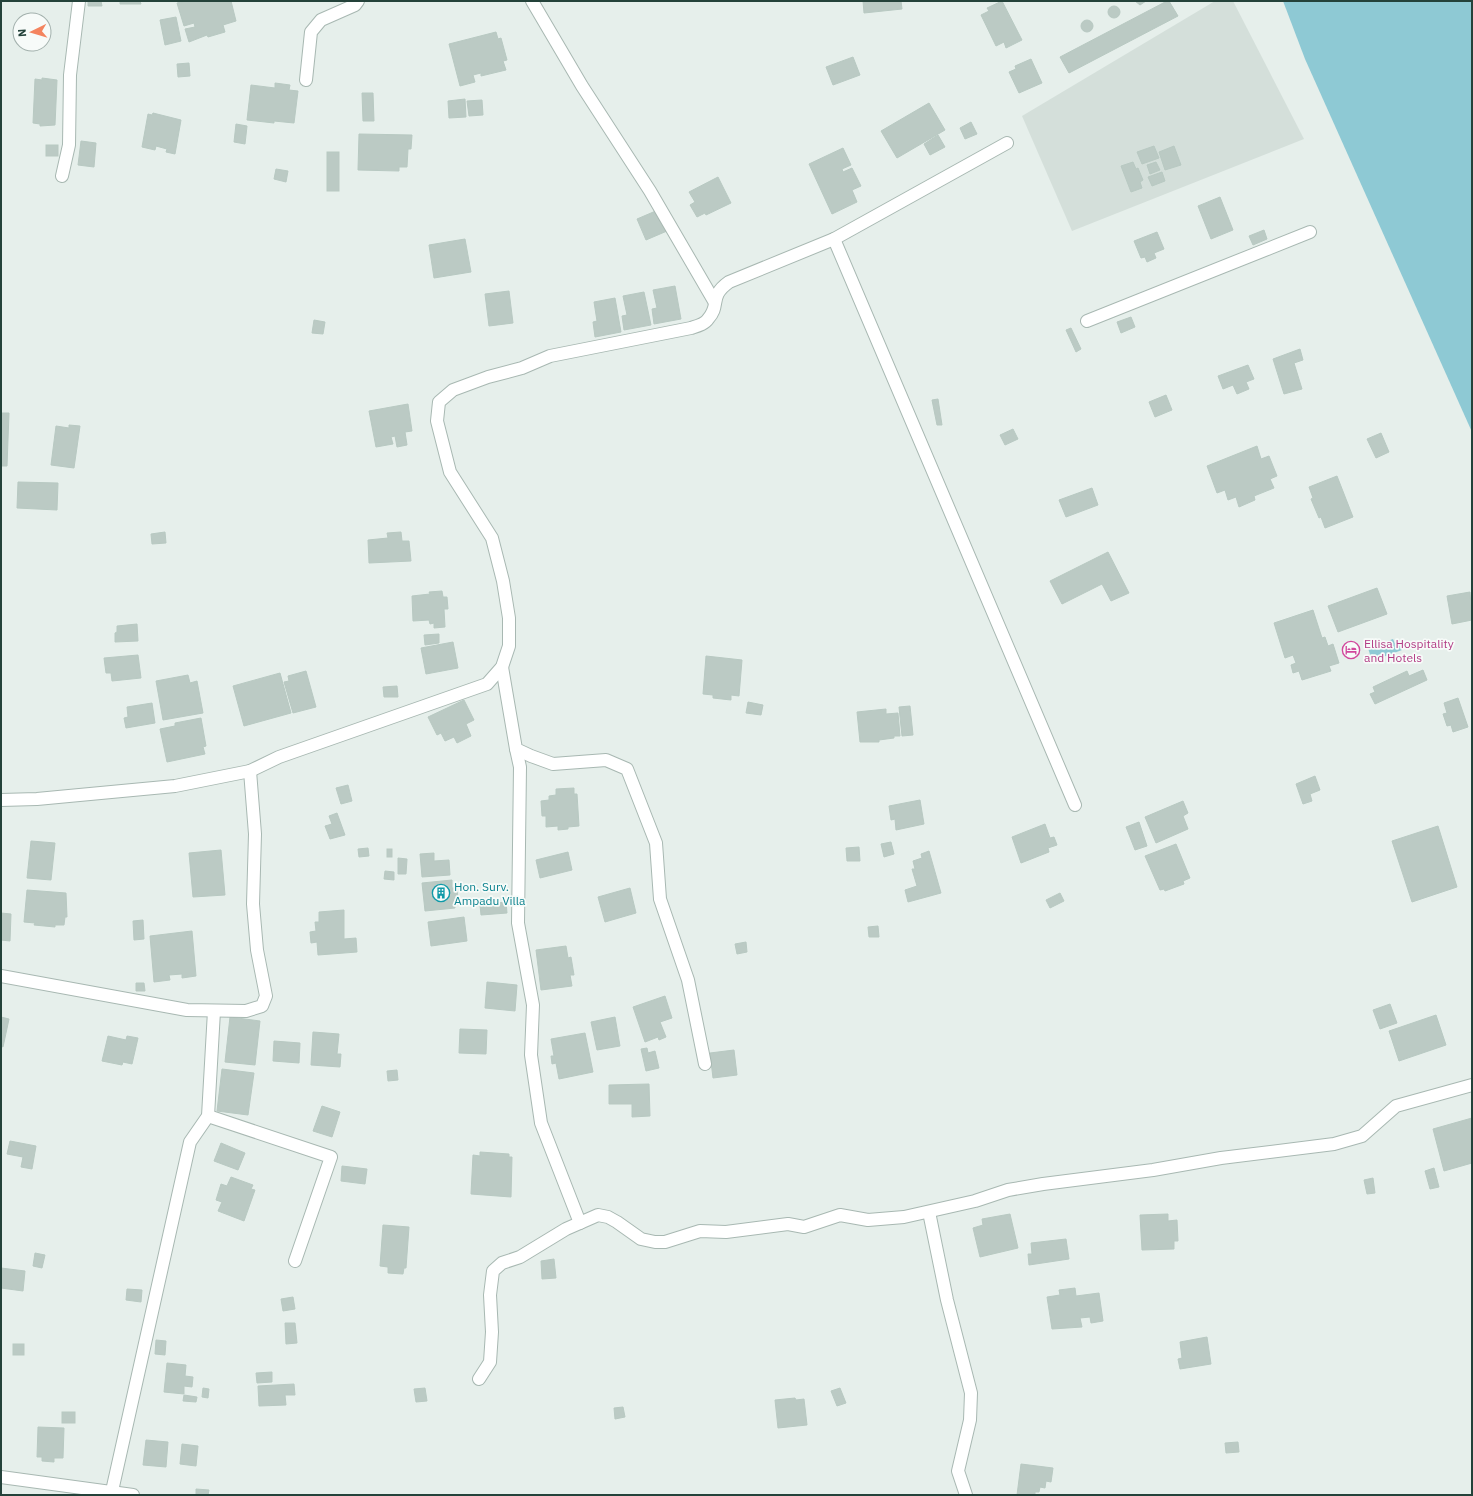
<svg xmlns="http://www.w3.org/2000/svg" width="1473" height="1496" viewBox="0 0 1473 1496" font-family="'IBM Plex Sans',sans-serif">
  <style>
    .built { fill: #d4dfda }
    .water { fill: #8ec9d4 }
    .building { fill: #bbcac4; stroke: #b8c9c2 }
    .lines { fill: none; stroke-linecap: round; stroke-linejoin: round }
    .minor-casing { stroke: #a8b8b2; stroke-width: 14 }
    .minor { stroke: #fff; stroke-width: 12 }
    .labels { text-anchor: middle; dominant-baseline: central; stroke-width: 3.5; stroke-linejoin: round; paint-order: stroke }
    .hotel-label { font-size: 12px; fill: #b23c85; stroke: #f7fbf9; text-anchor: start }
    .culture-label { font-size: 12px; fill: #0d838f; stroke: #f7fbf9; text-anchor: start }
  </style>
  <rect width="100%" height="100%" fill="#e6efeb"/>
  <!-- built -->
  <path class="built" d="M1215 1H1233L1304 139 1072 231 1022 116Z"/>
  <!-- water -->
  <g class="water">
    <path d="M1283 1H1472V432L1305 59Z"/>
    <path d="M1393 639 1396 646 1400 645 1402 650 1372 661 1368 648Z"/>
  </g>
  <!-- building -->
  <g class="building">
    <path d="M88 1H101L102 6H88Z"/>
    <path d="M120 1H140L141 4H120Z"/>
    <path d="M185 1H231L236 21 223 25 225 32 208 37 207 35 189 42 185 29 195 27 194 23 184 26 177 3Z"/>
    <path d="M863 1H901L902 9 864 13Z"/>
    <path d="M1002 1 1022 40 1006 48 1004 42 996 46 981 15 989 11 987 8Z"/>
    <path d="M1135 1H1146L1140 5Z"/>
    <path d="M1167 1H1169L1178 16 1069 73 1060 57Z"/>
    <circle cx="1114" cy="12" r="6"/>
    <path d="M176 17 181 41 165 45 160 20Z"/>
    <circle cx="1087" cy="26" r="6"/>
    <path d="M496 32 498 39 501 38 507 60 503 61 506 70 481 76V73L473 75 475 82 460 86 449 44Z"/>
    <path d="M853 57 860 75 833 85 826 67Z"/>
    <path d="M1031 59 1042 83 1019 93 1009 72 1016 69 1015 66Z"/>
    <path d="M189 63 190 76 178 77 177 64Z"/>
    <path d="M42 78 57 80 55 125 40 126V124L33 123 35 79 42 80Z"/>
    <path d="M275 83 290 85 289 90 298 91 294 123 274 121V123L247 120 251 85 275 88Z"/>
    <path d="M362 93H373L374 121H363Z"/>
    <path d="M465 99 466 117 449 118 448 101Z"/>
    <path d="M482 100 483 115 469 116 467 101Z"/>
    <path d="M929 103 945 130 897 158 881 131Z"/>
    <path d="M153 113 181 120 175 154 166 152 167 149 156 146 155 150 142 147 148 114 152 115Z"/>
    <path d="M971 122 977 134 965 139 960 128Z"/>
    <path d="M236 124 247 126 245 144 234 142Z"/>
    <path d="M359 134 412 135 411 149H408L407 167H399V171L358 170Z"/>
    <path d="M938 135 945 147 930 155 924 144Z"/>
    <path d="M81 141 96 143 94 167 78 165Z"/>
    <rect x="46" y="145" width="12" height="11"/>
    <path d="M1154 146 1159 158 1142 164 1137 152Z"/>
    <path d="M1174 146 1181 165 1165 170 1159 152Z"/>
    <path d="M843 148 851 165 842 169 843 172 852 168 861 186 852 190 857 202 832 214 809 164Z"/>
    <rect x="327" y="152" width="12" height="39"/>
    <path d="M1133 162 1136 169 1138 168 1143 180 1140 182 1142 188 1131 192 1121 166Z"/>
    <path d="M1156 162 1160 170 1150 174 1147 165Z"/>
    <path d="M276 169 288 171 286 182 274 179Z"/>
    <path d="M1162 172 1165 181 1152 186 1148 177Z"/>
    <path d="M718 177 731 203 706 215 705 213 697 217 690 205 695 202 689 192Z"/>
    <path d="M1220 197 1233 230 1211 239 1198 206Z"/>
    <path d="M658 210 667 231 646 240 637 219Z"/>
    <path d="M1264 230 1267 239 1253 245 1249 236Z"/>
    <path d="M1157 232 1164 249 1154 253 1156 258 1147 262 1145 257 1141 258 1134 241Z"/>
    <path d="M465 239 471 272 434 278 429 245Z"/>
    <path d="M675 286 681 319 654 324 652 309 657 308 653 290Z"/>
    <path d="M509 291 513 323 489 326 485 294Z"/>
    <path d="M644 292 651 325 624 330 622 316 627 315 623 296Z"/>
    <path d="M615 298 621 332 595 337 593 322 597 321 594 302Z"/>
    <path d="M1131 317 1135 327 1121 333 1117 322Z"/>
    <path d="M314 320 325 322 323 334 312 333Z"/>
    <path d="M1071 328 1081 349 1076 352 1066 330Z"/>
    <path d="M1300 349 1303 360 1294 363 1302 389 1284 394 1273 359Z"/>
    <path d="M1248 365 1254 379 1246 382 1249 389 1237 394 1233 385 1223 389 1218 376Z"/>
    <path d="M1166 395 1172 410 1155 417 1149 402Z"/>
    <path d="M938 399 942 425H937L932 400Z"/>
    <path d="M408 404 412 431 405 432 407 445 397 447 395 436 391 437 393 444 376 447 369 411Z"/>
    <path d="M1 413H9L7 466H1Z"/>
    <path d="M69 425 80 426 74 468 51 465 56 426 69 428Z"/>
    <path d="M1013 429 1018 439 1005 445 1000 435Z"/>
    <path d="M1381 433 1389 452 1376 458 1367 439Z"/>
    <path d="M1257 446 1261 459 1269 456 1277 476 1270 479 1274 488 1254 496 1255 500 1239 507 1236 497 1228 500 1225 490 1217 493 1207 466Z"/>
    <path d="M1337 476 1353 517 1325 528 1321 517 1319 518 1311 499 1313 498 1309 487Z"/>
    <path d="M18 482 58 483 57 510 17 508Z"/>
    <path d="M1092 488 1098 505 1066 517 1059 500Z"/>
    <path d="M165 532 166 543 152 544 151 534Z"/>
    <path d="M401 532 402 541H409L411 561 369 563 368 540 388 538 387 533Z"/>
    <path d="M1108 552 1129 593 1111 601 1102 584 1062 604 1050 581Z"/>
    <path d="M1377 588 1387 614 1338 632 1328 606Z"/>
    <path d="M442 591 443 597H447L448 609H444L445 627 434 628V623L430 624 429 620 413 621 412 596 430 594 429 592Z"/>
    <path d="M1470 592 1472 620 1452 624 1447 596Z"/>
    <path d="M1313 610 1322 638 1325 637 1328 646 1333 644 1339 663 1329 666 1331 671 1302 680 1299 671 1293 673 1291 665 1296 663 1293 655 1285 658 1274 623Z"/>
    <path d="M137 624 138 641 115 642V633L117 632V626Z"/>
    <path d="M439 634V643L425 645 424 635Z"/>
    <path d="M453 642 458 668 426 674 421 648Z"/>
    <path d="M138 655 141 678 112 681 111 673H106L104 658Z"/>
    <path d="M706 656 742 660 739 696 731 695V700L713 698V695L703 694Z"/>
    <path d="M1423 670 1427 680 1375 704 1370 694 1375 692 1373 687 1407 671 1409 676Z"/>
    <path d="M306 671 316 707 293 713 284 682 289 681 288 676Z"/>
    <path d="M280 673 291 713 244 726 233 686Z"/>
    <path d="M188 675 190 683 197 681 203 713 163 720 156 681Z"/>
    <path d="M397 686 398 697H384L383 687Z"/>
    <path d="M1458 698 1468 727 1453 732 1451 725 1447 726 1443 714 1447 713 1444 703Z"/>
    <path d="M464 700 474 720 466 724 471 736 457 743 454 737 445 741 441 733 437 735 428 717Z"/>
    <path d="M748 702 763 705 761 715 746 713Z"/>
    <path d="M152 703 155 723 126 728 124 718 128 717 127 707Z"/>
    <path d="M910 706 913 735 902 736 899 707Z"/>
    <path d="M886 709V714L898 713 900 736H894V738L879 740V742H860L857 712Z"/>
    <path d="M201 718 206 746 203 747 205 754 167 762 160 729 175 726V723Z"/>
    <path d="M1315 776 1320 790 1310 794 1312 801 1303 804 1296 784Z"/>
    <path d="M348 785 352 801 341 804 336 788Z"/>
    <path d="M574 788V794H577L579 826 568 827V829L558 830V826L546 827V816H542L541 801 549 800V796L556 795V789Z"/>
    <path d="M920 800 924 824 896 830 895 819 891 820 889 806Z"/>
    <path d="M1183 801 1188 813 1183 816 1188 829 1156 843 1145 817Z"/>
    <path d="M337 813 345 835 330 839 325 826 332 824 329 816Z"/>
    <path d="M1139 822 1147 846 1135 850 1126 827Z"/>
    <path d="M1045 824 1050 838 1054 837 1057 845 1048 848 1049 852 1021 863 1012 837Z"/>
    <path d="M1438 826 1457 887 1412 902 1392 841Z"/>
    <path d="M31 841 55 843 51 880 27 878Z"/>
    <path d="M891 842 894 854 884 857 881 844Z"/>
    <path d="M1176 844 1190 878 1183 881 1184 884 1165 891 1164 889 1160 890 1145 856Z"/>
    <path d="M859 847 860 861H847L846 848Z"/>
    <path d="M368 848 369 856 359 857 358 849Z"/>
    <rect x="387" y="849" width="5" height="8"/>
    <path d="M221 850 225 895 193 897 189 853Z"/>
    <path d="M929 851 941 893 908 902 905 890 917 886 912 869H915L913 861 922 858 921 854Z"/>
    <path d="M568 852 572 870 540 878 536 860Z"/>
    <path d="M434 853V861L449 860 450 875 422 877 420 854Z"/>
    <path d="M398 858 407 859 406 874H398Z"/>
    <path d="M385 871 394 872V880L384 879Z"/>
    <path d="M452 880V888H457L458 899H454L455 908 425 911 422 883Z"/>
    <path d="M630 888 636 913 605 922 598 897Z"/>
    <path d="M27 890 66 893 67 917H65L64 925H55V927L34 925 35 923 24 922Z"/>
    <path d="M1060 893 1064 901 1050 908 1046 900Z"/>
    <path d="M506 902 507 913 481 915 480 905Z"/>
    <path d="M344 910V939L356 938 357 952 318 955 317 942 311 943 310 932 316 931 315 922H319V912Z"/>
    <path d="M1 913 11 914 10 941 1 940Z"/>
    <path d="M464 917 467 941 431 946 428 922Z"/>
    <path d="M143 920 144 939 134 940 133 921Z"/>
    <path d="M878 926 879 937H869L868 927Z"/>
    <path d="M192 931 196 976 182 978V974L169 975 170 980 154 982 150 936Z"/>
    <path d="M746 942 747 952 737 954 735 944Z"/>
    <path d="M566 946 568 958 571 957 574 975H570L572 986 541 990 536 950Z"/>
    <path d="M487 982 517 985 515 1011 485 1008Z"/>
    <path d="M136 983H144L145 991H136Z"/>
    <path d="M665 996 672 1018 660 1022 666 1037 659 1040 658 1037 645 1042 633 1007Z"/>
    <path d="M1390 1004 1397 1023 1380 1029 1373 1010Z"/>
    <path d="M1436 1015 1446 1045 1399 1061 1389 1031Z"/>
    <path d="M1 1017 9 1019 3 1047 1 1046Z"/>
    <path d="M230 1017 260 1021 255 1065 225 1062Z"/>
    <path d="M615 1017 620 1046 597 1050 591 1022Z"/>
    <path d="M460 1029 487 1030 486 1054 459 1053Z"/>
    <path d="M313 1032 339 1034 337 1054H341L340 1067 311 1065Z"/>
    <path d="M585 1033 593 1072 559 1079 556 1063 552 1064 551 1056H554L551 1039Z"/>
    <path d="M108 1036 126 1040 127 1036 138 1038 132 1064 123 1062 122 1065 102 1061Z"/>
    <path d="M274 1041 300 1043 299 1063 273 1061Z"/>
    <path d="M647 1048 648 1053 655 1051 659 1068 646 1071 641 1049Z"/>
    <path d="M734 1050 737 1075 713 1078 710 1053Z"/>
    <path d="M222 1069 254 1073 248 1115 217 1111Z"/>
    <path d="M397 1070 398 1080 388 1081 387 1071Z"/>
    <path d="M649 1084 650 1116 632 1117V1104H609V1085Z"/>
    <path d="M322 1106 340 1112 332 1137 313 1131Z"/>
    <path d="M1472 1118V1163L1444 1171 1433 1129Z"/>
    <path d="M10 1141 36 1146 32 1169 21 1167 23 1157 7 1154Z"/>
    <path d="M221 1143 245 1153 238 1170 214 1161Z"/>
    <path d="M480 1152 509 1154V1157H512L511 1197 471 1194 473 1155 480 1156Z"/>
    <path d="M342 1166 367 1169 365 1184 341 1181Z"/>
    <path d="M1434 1168 1439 1187 1430 1189 1425 1171Z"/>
    <path d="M231 1177 253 1185 251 1189 255 1190 244 1221 218 1211 222 1202 216 1200 221 1184 227 1186Z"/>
    <path d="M1373 1178 1375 1193 1367 1194 1364 1180Z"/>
    <path d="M1010 1214 1018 1248 980 1257 973 1228 983 1225 982 1219Z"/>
    <path d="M1168 1214V1221L1177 1220 1178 1241H1174V1249L1142 1250 1140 1215Z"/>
    <path d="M383 1225 409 1227 406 1268H404L403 1274 388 1273V1267L380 1266Z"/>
    <path d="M1066 1239 1069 1259 1029 1265 1028 1254H1032L1031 1243Z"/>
    <path d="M35 1253 45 1255 42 1268 33 1266Z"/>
    <path d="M554 1259 556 1278 542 1279 541 1261Z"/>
    <path d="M1 1268 25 1271 23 1291 1 1288Z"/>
    <path d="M1075 1288 1076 1296 1099 1293 1103 1321 1091 1323 1090 1317 1080 1318 1082 1327 1052 1329 1047 1297 1060 1295 1059 1290Z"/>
    <path d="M127 1289 142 1290 141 1302 126 1300Z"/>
    <path d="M293 1297 295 1309 283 1311 281 1299Z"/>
    <path d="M285 1323H295L297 1343 286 1344Z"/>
    <path d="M1207 1337 1211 1364 1180 1369 1178 1359 1182 1358 1180 1342Z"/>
    <path d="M156 1340 166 1341 165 1355 155 1354Z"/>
    <rect x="13" y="1344" width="11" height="11"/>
    <path d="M167 1363 186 1365 185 1376 193 1377 192 1387 184 1386V1394L164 1392Z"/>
    <path d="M272 1372V1382L257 1383 256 1373Z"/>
    <path d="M294 1384 295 1395H285L286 1405 259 1406 258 1386Z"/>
    <path d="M203 1388 209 1389 208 1398 202 1397Z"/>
    <path d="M425 1388 427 1401 416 1402 414 1389Z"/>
    <path d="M840 1388 846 1403 837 1406 831 1391Z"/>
    <path d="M184 1395 197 1397 196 1402 183 1401Z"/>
    <path d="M795 1398 796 1400 804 1399 807 1425 778 1428 775 1400Z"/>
    <path d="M623 1407 625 1417 615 1419 614 1408Z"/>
    <rect x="62" y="1412" width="13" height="11"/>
    <path d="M38 1427 64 1428 63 1458H54V1462L42 1461V1457H37Z"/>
    <path d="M146 1440 168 1442 166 1467 143 1465Z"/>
    <path d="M1238 1442 1239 1452 1226 1453 1225 1443Z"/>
    <path d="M182 1444 198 1446 196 1466 180 1464Z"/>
    <path d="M1021 1464 1053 1468 1051 1482 1046 1481 1045 1488 1040 1487 1039 1492H1035V1495H1017Z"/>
    <path d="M196 1489 209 1490 208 1495H196Z"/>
  </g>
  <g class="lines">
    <defs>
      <g id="minor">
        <path d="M532 1 582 86 650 191 714 301"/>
        <path d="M306 80 311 32 321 20 355 5 358 1"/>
        <path d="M62 176 69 145 70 75 79 1"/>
        <path d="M834 239 1075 805"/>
        <path d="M1087 321 1310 232"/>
        <path d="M502 667 516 749 531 756 553 764 606 760 627 769 656 843 660 899 688 980 705 1064"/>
        <path d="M516 749 520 767 518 923 533 1005 531 1055 541 1123 580 1223"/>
        <path d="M1 800 37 799 175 786 250 771 279 757 487 684 502 667 509 646V618L503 581 492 538 450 472 437 421 439 402 453 390 488 377 522 368 550 356 691 328C697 326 705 324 708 319 721 305 708 297 729 282L834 239 1007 143"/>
        <path d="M1 976 187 1010 246 1011 262 1006 266 996 257 950 253 904 255 834 250 771"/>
        <path d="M208 1116 331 1157 295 1261"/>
        <path d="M929 1212 947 1300 971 1393 970 1420 958 1471 966 1495"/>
        <path d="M479 1379 490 1362 492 1332 490 1295 493 1271 502 1263 520 1257 566 1229 598 1215 608 1217 617 1222 641 1239 655 1242H665L700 1231 726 1232 788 1224 804 1227 840 1215 868 1220 904 1217 975 1201 1008 1190 1043 1184 1153 1170 1221 1158 1334 1144 1362 1136 1396 1106 1472 1085"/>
        <path d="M1 1477 133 1495"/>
        <path d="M112 1491 190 1142 208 1116 214 1011"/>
      </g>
    </defs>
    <!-- minor casing -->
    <use href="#minor" class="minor-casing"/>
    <!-- minor -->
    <use href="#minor" class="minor"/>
  </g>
  <!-- icons -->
  <defs>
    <symbol id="hotel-ring" viewBox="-11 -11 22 22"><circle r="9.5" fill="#f7fbf9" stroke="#d1479c" stroke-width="1.5"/><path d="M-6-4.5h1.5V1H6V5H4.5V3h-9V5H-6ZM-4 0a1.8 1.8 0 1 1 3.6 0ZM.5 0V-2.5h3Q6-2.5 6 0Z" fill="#d1479c"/></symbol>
    <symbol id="building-ring" viewBox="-11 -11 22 22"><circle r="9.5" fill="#f7fbf9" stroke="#0f9aa8" stroke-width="1.5"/><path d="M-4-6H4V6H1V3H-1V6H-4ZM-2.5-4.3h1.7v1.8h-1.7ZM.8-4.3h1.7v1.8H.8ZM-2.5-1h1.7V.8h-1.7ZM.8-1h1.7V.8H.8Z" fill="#0f9aa8"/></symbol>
  </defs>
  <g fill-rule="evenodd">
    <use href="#hotel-ring" x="1341" y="640" width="20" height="20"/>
    <use href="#building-ring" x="431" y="883" width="20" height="20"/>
  </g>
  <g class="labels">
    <!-- hotel labels -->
    <g class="hotel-label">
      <text x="1364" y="643">Ellisa Hospitality<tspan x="1364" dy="14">and Hotels</tspan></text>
    </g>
    <!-- culture labels -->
    <g class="culture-label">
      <text x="454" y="886">Hon. Surv.<tspan x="454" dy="14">Ampadu Villa</tspan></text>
    </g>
  </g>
  <!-- border -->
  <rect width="1473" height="1496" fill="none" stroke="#24423a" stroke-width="4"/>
  <!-- north arrow -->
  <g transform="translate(32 32) rotate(265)"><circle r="19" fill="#f7fbf9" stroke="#a3b1ad"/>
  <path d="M0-3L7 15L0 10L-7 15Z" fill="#f4845f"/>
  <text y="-6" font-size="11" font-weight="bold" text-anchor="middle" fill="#24423a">N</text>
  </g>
</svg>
